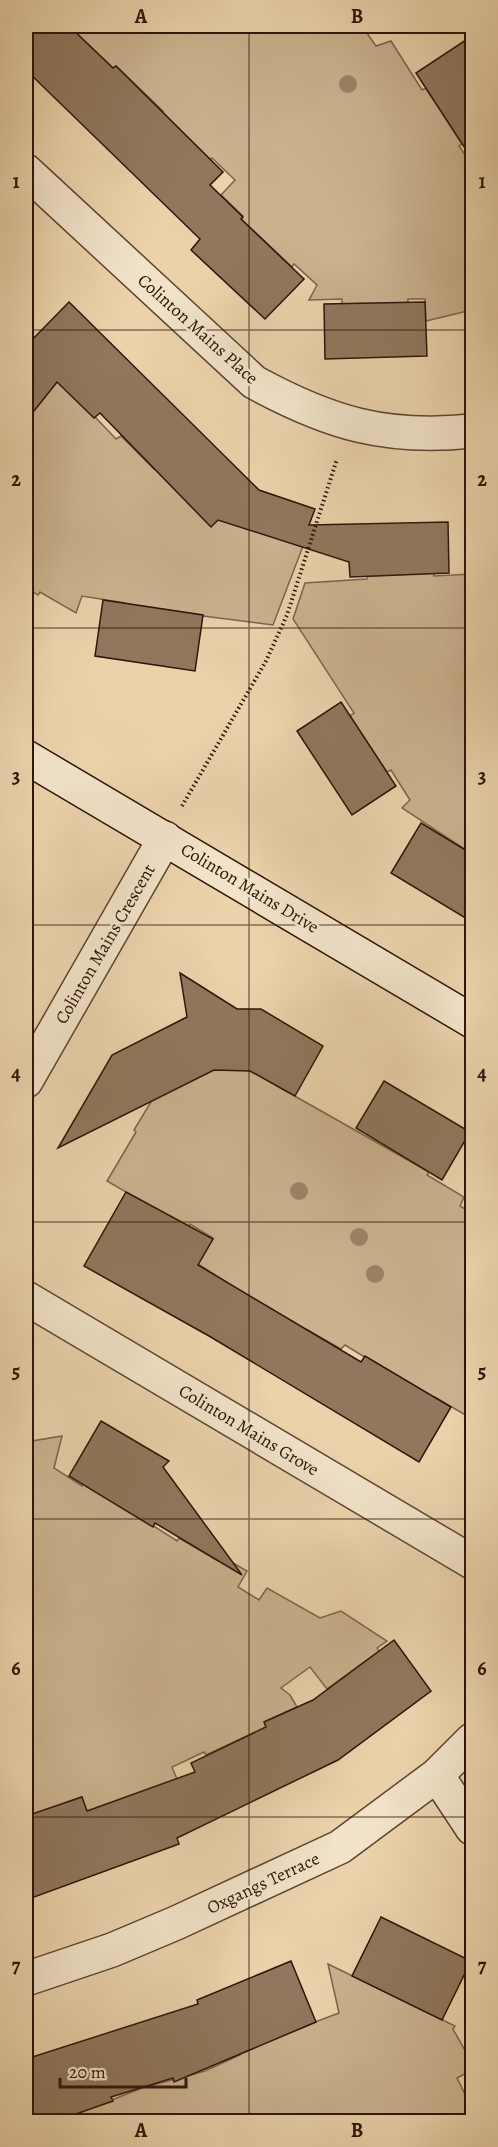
<svg xmlns="http://www.w3.org/2000/svg" width="498" height="2147" viewBox="0 0 498 2147" font-family="Alegreya,serif">
  <style>
    .green { fill: #cab28f; stroke: #7c634c; stroke-width: 1.5 }
    .building { fill: #90775d; stroke: #2f1409; stroke-width: 1.5 }
    .lines { fill: none; stroke-linecap: round; stroke-linejoin: round }
    .street-casing { stroke: #5e4432; stroke-width: 36 }
    .secondary-casing { stroke: #2f1409; stroke-width: 36 }
    .path { stroke: #2f1409; stroke-width: 4; stroke-dasharray: 1.5 3; stroke-linecap: butt }
    .street { stroke: #f1e2c8; stroke-width: 33 }
    .secondary { stroke: #f1e2c8; stroke-width: 33 }
    .tree { fill: #9d8368 }
    .grid { fill: none; stroke: #2f1409; stroke-width: 1.5; stroke-opacity: 0.55 }
    .labels { text-anchor: middle; dominant-baseline: central; stroke-width: 5; stroke-linejoin: round; paint-order: stroke }
    .street-label { font-size: 18px; fill: #2f1409; stroke: #f1e2c8 }
    .neatline { fill: none; stroke: #2f1409; stroke-width: 2 }
    .grid-label { font-size: 20px; text-anchor: middle; font-weight: bold; fill: #2f1409 }
  </style>
  <rect width="100%" height="100%" fill="#ead2ab"/>
  <filter id="stains"><feTurbulence type="fractalNoise" baseFrequency=".00333" numOctaves="4"/><feColorMatrix values="0 0 0 0 .2 0 0 0 0 .09 0 0 0 0 .02 0 0 0 .5 -.17"/></filter>
  <radialGradient id="worn" r=".72"><stop offset=".6" stop-color="#630" stop-opacity="0"/><stop offset="1" stop-color="#630" stop-opacity=".3"/></radialGradient>
  <!-- green -->
  <g class="green">
    <path d="M69 26H362L376 46 391 41 422 90 426 88 462 144 459 146 472 165V310L426 321 425 299H408V303L342 305V299L309 300 317 285 294 264 292 267 241 219 243 216 221 195 235 180 212 158 210 160 161 113 163 111 116 66 113 68Z"/>
    <path d="M59 379 116 439 121 436 154 469 157 467 219 519 303 546 273 625 125 606V603L82 596 76 613 40 592 38 595 26 587V386L42 401Z"/>
    <path d="M434 573V576L472 574V854L402 808 410 800 391 770 387 772 350 716 354 713 293 619 305 583 367 579 368 576Z"/>
    <path d="M173 1049 248 1066 277 1086 429 1172 427 1175 464 1197 460 1206 472 1213V1419L435 1397 433 1399 345 1345 341 1349 306 1329 304 1332 198 1264 213 1238 190 1224 173 1254 126 1192 107 1181 136 1132 134 1130 154 1097Z"/>
    <path d="M62 1436 54 1468 82 1486 85 1482 177 1541 179 1538 218 1561 221 1556 247 1571 238 1587 259 1600 267 1588 320 1618 341 1611 387 1641 377 1648 379 1651 327 1689 310 1667 281 1688 290 1695 297 1707 264 1722 266 1727 206 1755 204 1752 172 1767 177 1779 89 1816 81 1797 65 1803 70 1818 26 1830V1442Z"/>
    <path d="M328 1964 455 2026 453 2029 472 2063V2070L457 2078 466 2096 472 2094V2121L63 2122 59 2110 81 2112 142 2088 205 2071 240 2055 238 2051 339 2013Z"/>
  </g>
  <!-- building -->
  <g class="building">
    <path d="M38 26H69L113 68 116 66 223 172 210 185 243 217 241 219 304 279 265 319 191 250 200 239 26 70V39Z"/>
    <path d="M472 36V159L416 73Z"/>
    <path d="M69 302 259 490 315 509 309 525 448 522 449 573 350 577 349 562 218 520 211 527 100 413 94 418 57 382 26 421V346Z"/>
    <path d="M425 302 427 356 325 359 324 304Z"/>
    <path d="M103 600 203 615 195 671 95 656Z"/>
    <path d="M341 702 396 786 352 815 297 731Z"/>
    <path d="M421 823 472 854V922L391 873Z"/>
    <path d="M180 973 237 1009H261L323 1046 295 1096 250 1071 214 1070 58 1148 112 1055 187 1017Z"/>
    <path d="M384 1081 470 1132 442 1180 356 1128Z"/>
    <path d="M126 1192 213 1239 198 1265 361 1362 365 1356 451 1407 419 1462 209 1336 84 1266Z"/>
    <path d="M101 1421 169 1461 163 1467 242 1575 155 1523 153 1527 69 1476Z"/>
    <path d="M394 1640 431 1691 338 1760 177 1838 179 1844 26 1900V1816L82 1797 87 1811 195 1772 191 1763 266 1727 264 1722 313 1700Z"/>
    <path d="M381 1917 471 1961 442 2020 352 1976Z"/>
    <path d="M291 1961 316 2022 174 2082 173 2078 111 2097 113 2101 56 2121H26V2059L198 2004 197 2000Z"/>
  </g>
  <g class="lines">
    <defs>
      <g id="street">
        <path d="M26 171 254 382C329 423 386 440 472 431"/>
        <path d="M26 1081 165 838"/>
        <path d="M26 1298 472 1562"/>
        <path d="M437 1775 472 1828"/>
        <path d="M26 1979 112 1950 176 1923 340 1847 437 1775 472 1740"/>
      </g>
      <path id="secondary" d="M26 757 472 1021"/>
    </defs>
    <!-- street casing -->
    <use href="#street" class="street-casing"/>
    <!-- secondary casing -->
    <use href="#secondary" class="secondary-casing"/>
    <!-- path -->
    <path class="path" d="M182 806 266 661 287 615 337 459"/>
    <!-- street -->
    <use href="#street" class="street"/>
    <!-- secondary -->
    <use href="#secondary" class="secondary"/>
  </g>
  <!-- trees -->
  <g class="tree">
    <circle cx="348" cy="84" r="9"/>
    <circle cx="299" cy="1191" r="9"/>
    <circle cx="359" cy="1237" r="9"/>
    <circle cx="375" cy="1274" r="9"/>
  </g>
  <!-- grid -->
  <path class="grid" d="M249 26V2122M26 330H472M26 628H472M26 925H472M26 1222H472M26 1519H472M26 1817H472"/>
  <g class="labels">
    <!-- street labels -->
    <g class="street-label">
      <text transform="translate(198 329) rotate(42)">Colinton Mains Place</text>
      <text transform="translate(250 888) rotate(31)">Colinton Mains Drive</text>
      <text transform="translate(105 944) rotate(-60)">Colinton Mains Crescent</text>
      <text transform="translate(249 1430) rotate(31)">Colinton Mains Grove</text>
      <text transform="translate(263 1883) rotate(-25)">Oxgangs Terrace</text>
    </g>
  </g>
  <!-- margin -->
  <rect width="498" height="2147" fill="none" stroke="#ead2ab" stroke-width="66"/>
  <!-- scale -->
  <path d="M60 2078v9h126v-9" fill="none" stroke="#2f1409" stroke-width="3"/>
  <text x="69" y="2078" font-size="18" fill="#2f1409" stroke="#f1e2c8" stroke-width="4.5" paint-order="stroke">20 m</text>
  <rect x="33" y="33" width="432" height="2081" class="neatline"/>
  <g class="grid-label">
    <text x="141" y="23">A</text>
    <text x="357" y="23">B</text>
    <text x="16" y="188">1</text>
    <text x="482" y="188">1</text>
    <text x="16" y="486">2</text>
    <text x="482" y="486">2</text>
    <text x="16" y="783">3</text>
    <text x="482" y="783">3</text>
    <text x="16" y="1080">4</text>
    <text x="482" y="1080">4</text>
    <text x="16" y="1378">5</text>
    <text x="482" y="1378">5</text>
    <text x="16" y="1675">6</text>
    <text x="482" y="1675">6</text>
    <text x="16" y="1972">7</text>
    <text x="482" y="1972">7</text>
    <text x="141" y="2137">A</text>
    <text x="357" y="2137">B</text>
  </g>
  <rect width="100%" height="100%" filter="url(#stains)"/>
  <rect width="100%" height="100%" fill="url(#worn)"/>
</svg>
